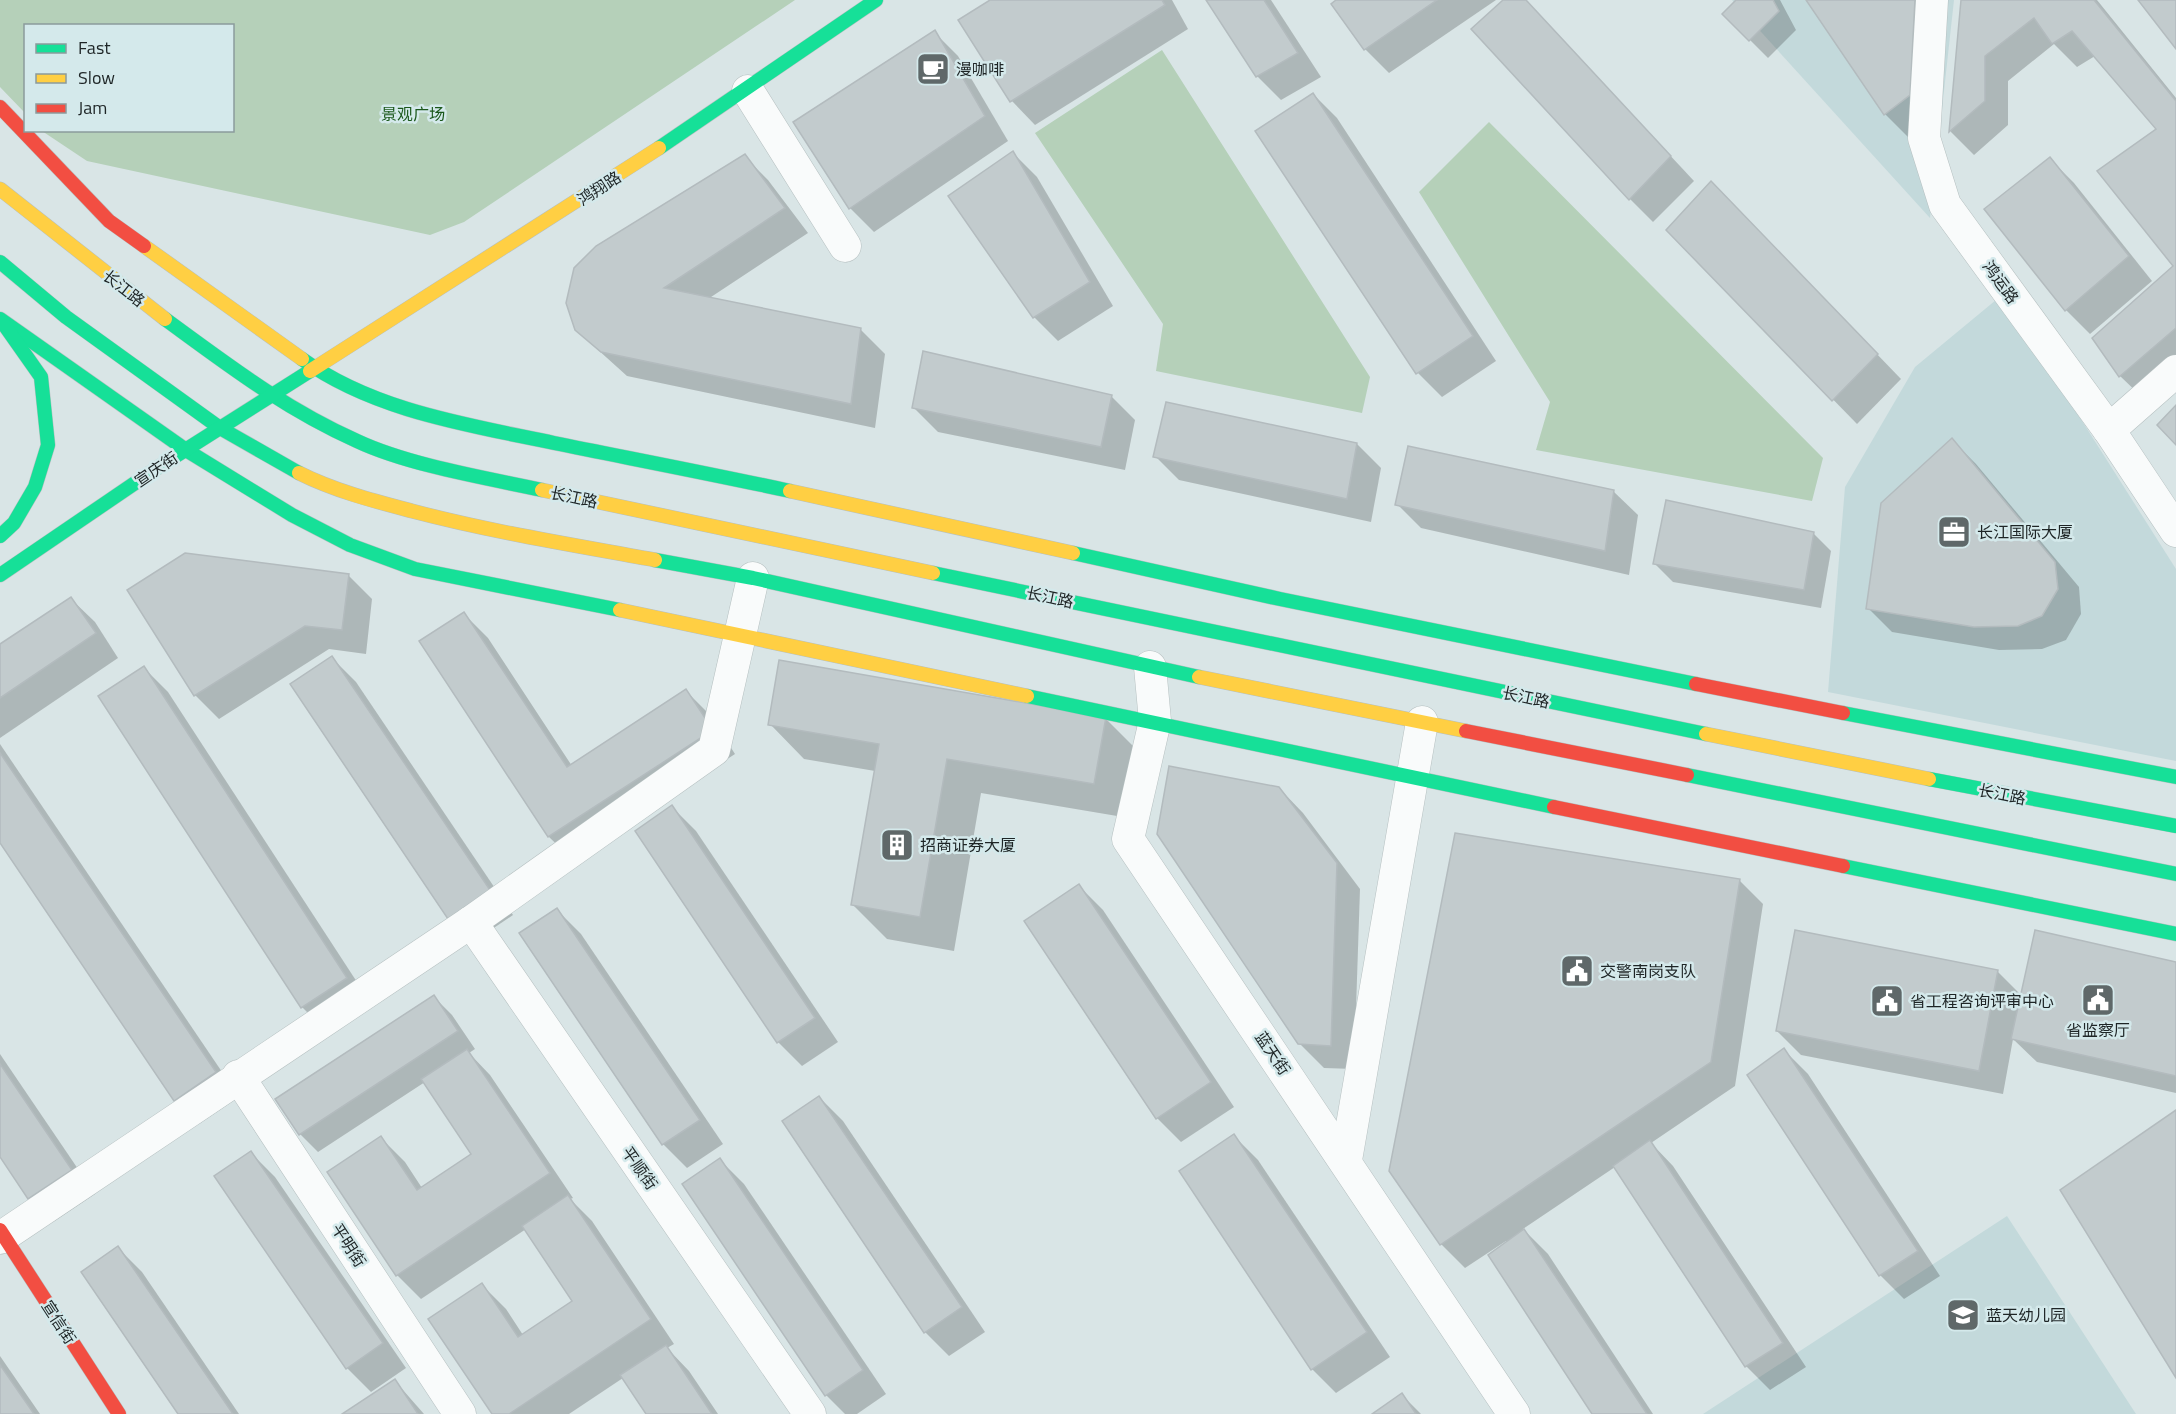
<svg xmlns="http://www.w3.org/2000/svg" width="2176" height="1414" viewBox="0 0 2176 1414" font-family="'Titillium Web','Noto Sans SC',sans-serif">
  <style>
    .built { fill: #c3d9db }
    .green { fill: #b5d0b9 }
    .shadow { fill: #0003 }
    .building { fill: #c2cbcd; stroke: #b3bbbe; stroke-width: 1.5 }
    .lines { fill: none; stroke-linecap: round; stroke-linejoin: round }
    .street-casing { stroke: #b6c0c1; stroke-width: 33 }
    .fast-casing { stroke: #b6c0c1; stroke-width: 15 }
    .slow-casing { stroke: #b6c0c1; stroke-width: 15 }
    .jam-casing { stroke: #b6c0c1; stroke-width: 15 }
    .street { stroke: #f9fbfb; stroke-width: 32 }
    .fast { stroke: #16e098; stroke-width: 14 }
    .slow { stroke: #ffcf43; stroke-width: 14 }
    .jam { stroke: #f24e42; stroke-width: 14 }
    .labels { text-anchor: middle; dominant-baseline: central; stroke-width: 5; stroke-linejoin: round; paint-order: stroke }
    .poi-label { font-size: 16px; fill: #1e2526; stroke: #d4e9eb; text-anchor: start }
    .park-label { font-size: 16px; fill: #1b581b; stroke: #d4e9eb }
    .street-label { font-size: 16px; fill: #1e2526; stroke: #d4e9eb }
  </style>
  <rect width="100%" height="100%" fill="#d9e5e6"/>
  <!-- built -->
  <g class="built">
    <path d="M1732 0H1954L1930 218Z"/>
    <path d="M2002 295 2176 569V761L1828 692 1845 487 1915 367Z"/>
    <path d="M2007 1216 2136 1414H1703Z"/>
  </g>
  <!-- green -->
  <g class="green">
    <path d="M0 0H795L464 222 430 235 87 161 42 131 232 130V26H26L25 113 0 87Z"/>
    <path d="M1162 50 1370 377 1362 413 1156 371 1163 324 1035 133Z"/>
    <path d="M1489 122 1823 458 1812 501 1536 450 1550 402 1419 192Z"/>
  </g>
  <!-- shadow -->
  <g class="shadow">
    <path d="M993 0H1172L1188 29 1035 125 1012 101Z"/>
    <path d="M1208 0H1271L1321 77 1281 100 1257 76Z"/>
    <path d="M1339 0H1496L1389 73 1365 49Z"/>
    <path d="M1505 0H1525L1694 181 1653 222 1630 199Z"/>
    <path d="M1738 0H1780L1796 30 1768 58 1724 14Z"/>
    <path d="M1808 0H1941L1909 138 1885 114Z"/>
    <path d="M1962 0H2097L2176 98V372L2144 399 2120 376 2175 267 2158 129 2095 56 2077 67 2054 44 2008 81V125L1974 155 1951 132Z"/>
    <path d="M934 32 958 56 1008 141 874 232 850 208 795 123Z"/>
    <path d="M1313 94 1337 118 1496 361 1442 397 1418 373 1257 132Z"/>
    <path d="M1013 153 1037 177 1113 306 1058 341 1034 317Z"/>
    <path d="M744 156 768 180 808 233 708 299 861 330 885 354 875 428 627 376 576 330Z"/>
    <path d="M2050 159 2074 183 2152 281 2090 334 2066 310 1986 209Z"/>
    <path d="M1735 207 1901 379 1857 424 1668 230Z"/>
    <path d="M1111 396 1135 420 1125 470 938 432 914 408Z"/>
    <path d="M1952 440 1976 464 2079 587 2081 614 2066 640 2042 649 1999 650 1892 632 1868 608Z"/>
    <path d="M1357 444 1381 468 1371 522 1179 480 1155 456Z"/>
    <path d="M1613 491 1638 515 1629 575 1421 528 1397 504Z"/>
    <path d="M1813 533 1831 551 1821 608 1673 582 1655 564Z"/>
    <path d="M348 575 372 599 366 654 329 649 219 719 195 695 129 591Z"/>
    <path d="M71 599 95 622 118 658 0 738V646Z"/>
    <path d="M464 614 488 638 572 766 686 691 710 715 735 754 573 860 549 837 421 642Z"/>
    <path d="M332 658 356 682 513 915 473 942Z"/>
    <path d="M144 668 168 692 370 1002 326 1031 302 1007Z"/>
    <path d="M1105 718 1140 753 1129 818 981 793 954 951 887 939 853 905 875 771 804 759 770 724Z"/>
    <path d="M0 744 239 1097 199 1124 175 1100 0 841Z"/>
    <path d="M1279 788 1303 813 1360 889 1354 1069 1324 1068 1300 1044Z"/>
    <path d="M672 807 696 831 838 1042 802 1066 778 1042 637 831Z"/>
    <path d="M1739 880 1763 904 1735 1086 1651 1143 1673 1166 1806 1367 1770 1390 1746 1366 1615 1167 1523 1229 1548 1254 1653 1414H1594L1506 1241 1465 1268 1441 1244Z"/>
    <path d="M1079 886 1103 910 1234 1107 1181 1142 1157 1118Z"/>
    <path d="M557 910 581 934 723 1144 687 1168 663 1144 521 934Z"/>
    <path d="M2176 963V1093L2037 1062 2013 1039 2003 1094 1801 1055 1777 1031 1997 971 2022 996Z"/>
    <path d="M434 997 452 1015 475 1049 469 1053 490 1075 573 1198 570 1199 592 1221 674 1344 667 1348 689 1371 718 1414H647L623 1378 569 1414H493L482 1285 506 1309 523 1335 574 1301 526 1229 421 1299 397 1275 381 1138 405 1162 422 1188 473 1154 425 1082 318 1152 300 1134Z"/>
    <path d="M1784 1050 1808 1074 1940 1276 1904 1299 1880 1275Z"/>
    <path d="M0 1054 95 1194 53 1222 29 1198 0 1155Z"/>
    <path d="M819 1097 843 1121 985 1332 949 1356 925 1332Z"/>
    <path d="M1234 1136 1258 1160 1390 1357 1336 1393 1312 1369Z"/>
    <path d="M251 1153 275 1177 406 1368 371 1392 347 1368 216 1177Z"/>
    <path d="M720 1160 744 1184 886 1394 857 1414H845L826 1395Z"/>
    <path d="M118 1248 142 1272 239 1414H180Z"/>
    <path d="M0 1356 40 1414H0Z"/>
    <path d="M395 1381 424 1414H345Z"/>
    <path d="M1402 1395 1421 1414H1375Z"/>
  </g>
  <!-- building -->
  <g class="building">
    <path d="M990 0H1162L1165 5 1010 102 958 20Z"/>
    <path d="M1206 0H1264L1298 53 1256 77Z"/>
    <path d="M1336 0H1437L1364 50 1331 4Z"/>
    <path d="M1503 0H1526L1671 156 1629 200 1471 29Z"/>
    <path d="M1736 0H1773L1779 11 1749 41 1722 14Z"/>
    <path d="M1806 0H1915L1910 95 1884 115Z"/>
    <path d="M1961 0H2094L2176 101V328L2119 377 2092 338 2173 266 2097 171 2156 129 2072 31 2052 44 2034 18 1985 56V101L1949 132Z"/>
    <path d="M2138 0H2176V49Z"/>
    <path d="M935 30 985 116 849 209 793 122Z"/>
    <path d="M1313 93 1473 336 1416 374 1255 131Z"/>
    <path d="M1013 151 1090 282 1033 318 948 196Z"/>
    <path d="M745 154 785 208 664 288 861 328 851 404 601 352 575 330 566 303 574 268 596 246Z"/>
    <path d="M2050 157 2129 256 2065 311 1984 209Z"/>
    <path d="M1711 181 1878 354 1832 401 1666 230Z"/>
    <path d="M923 351 1112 395 1101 447 912 408Z"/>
    <path d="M1166 402 1357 443 1347 499 1153 457Z"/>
    <path d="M2176 405V445L2157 425Z"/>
    <path d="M1952 438 2055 562 2058 589 2042 616 2018 626 1974 627 1866 609 1881 503Z"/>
    <path d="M1408 446 1614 490 1605 551 1395 505Z"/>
    <path d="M1666 500 1814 532 1804 590 1653 564Z"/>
    <path d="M185 553 349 574 342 630 305 626 194 696 127 590Z"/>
    <path d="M71 597 96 633 0 698V644Z"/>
    <path d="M464 612 567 767 686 689 713 730 548 837 419 641Z"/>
    <path d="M332 656 490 890 448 919 290 684Z"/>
    <path d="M779 660 1106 717 1094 784 947 759 920 917 851 905 879 744 768 725Z"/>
    <path d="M144 666 347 978 301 1008 98 696Z"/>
    <path d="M0 753 216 1072 174 1101 0 843Z"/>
    <path d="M1169 766 1279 787 1337 863 1331 1046 1298 1044 1157 834Z"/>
    <path d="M672 805 815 1018 777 1043 635 831Z"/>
    <path d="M1455 833 1740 879 1711 1062 1440 1245 1389 1171Z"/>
    <path d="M1079 884 1211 1082 1156 1119 1024 921Z"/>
    <path d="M557 908 700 1120 662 1145 519 933Z"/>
    <path d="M1795 930 1998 970 1979 1071 1776 1031Z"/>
    <path d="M2035 930 2176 962V1076L2011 1039Z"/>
    <path d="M434 995 458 1031 299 1135 275 1099Z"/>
    <path d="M1784 1048 1918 1251 1879 1276 1747 1075Z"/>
    <path d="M467 1049 550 1173 396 1276 327 1172 381 1136 417 1190 471 1154 421 1079Z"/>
    <path d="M0 1064 72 1170 28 1199 0 1157Z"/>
    <path d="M819 1096 962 1307 924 1333 782 1121Z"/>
    <path d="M2176 1110V1378L2060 1190Z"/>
    <path d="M1234 1134 1367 1332 1311 1370 1179 1171Z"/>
    <path d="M1650 1140 1783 1343 1745 1367 1613 1166Z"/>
    <path d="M251 1151 383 1343 346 1369 214 1176Z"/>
    <path d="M720 1158 863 1370 825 1396 682 1184Z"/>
    <path d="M568 1195 651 1319 509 1414H492L428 1319 482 1283 518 1337 572 1301 522 1226Z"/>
    <path d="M1524 1229 1647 1414H1592L1488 1255Z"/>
    <path d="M118 1246 233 1414H178L81 1272Z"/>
    <path d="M666 1345 712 1414H646L620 1375Z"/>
    <path d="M0 1365 34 1414H0Z"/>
    <path d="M395 1379 418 1414H342Z"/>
    <path d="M1402 1393 1416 1414H1372Z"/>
  </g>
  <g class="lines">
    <defs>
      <g id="street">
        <path d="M1932 0 1924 138 1945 205 2109 430 2176 531"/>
        <path d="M748 91 845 246"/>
        <path d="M2109 430 2176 371"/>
        <path d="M1150 667 1155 721 1128 839 1514 1414"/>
        <path d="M471 922 810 1414"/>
        <path d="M238 1076 460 1414"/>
        <path d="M1346 1160 1422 722"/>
        <path d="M0 1238 471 922 714 750 753 578"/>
      </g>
      <g id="fast">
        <path d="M659 148 876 0"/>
        <path d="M0 262 66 317 220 428 299 473"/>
        <path d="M0 319 186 450 292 515 350 545 415 569 620 610"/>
        <path d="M165 319C228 365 285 409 357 441 408 465 486 478 542 490"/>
        <path d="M302 359C374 411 469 425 554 443 633 459 712 474 790 491"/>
        <path d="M0 536 14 523 35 487 48 445 41 377 3 323"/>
        <path d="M1073 553 1280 599 1696 684"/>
        <path d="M655 560 753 578 1199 677"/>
        <path d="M933 573 1706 734"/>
        <path d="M0 575 160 466 310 371"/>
        <path d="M1027 696 1554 807"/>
        <path d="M1843 713 2176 777"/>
        <path d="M1687 775 2176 874"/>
        <path d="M1929 779 2176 826"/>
        <path d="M1843 866 2176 934"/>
      </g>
      <g id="slow">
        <path d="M0 189 165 319"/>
        <path d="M144 246 302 359"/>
        <path d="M310 371 659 148"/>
        <path d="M299 473C335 491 374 501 412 511 492 532 573 545 655 560"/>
        <path d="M542 490 933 573"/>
        <path d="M790 491 1073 553"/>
        <path d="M620 610 1027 696"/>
        <path d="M1199 677 1466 731"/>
        <path d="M1706 734 1929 779"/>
      </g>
      <g id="jam">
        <path d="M0 107 109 221 144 246"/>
        <path d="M1696 684 1843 713"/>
        <path d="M1466 731 1687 775"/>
        <path d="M1554 807 1843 866"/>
        <path d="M0 1230 119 1414"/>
      </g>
    </defs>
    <!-- street casing -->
    <use href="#street" class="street-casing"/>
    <!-- fast casing -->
    <use href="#fast" class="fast-casing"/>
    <!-- slow casing -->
    <use href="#slow" class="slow-casing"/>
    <!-- jam casing -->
    <use href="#jam" class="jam-casing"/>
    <!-- street -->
    <use href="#street" class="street"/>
    <!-- fast -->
    <use href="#fast" class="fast"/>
    <!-- slow -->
    <use href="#slow" class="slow"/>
    <!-- jam -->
    <use href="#jam" class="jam"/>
  </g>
  <!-- icons -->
  <defs>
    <symbol id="cafe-square" viewBox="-11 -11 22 22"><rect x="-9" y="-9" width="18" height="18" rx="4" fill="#5f6869" stroke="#d4e9eb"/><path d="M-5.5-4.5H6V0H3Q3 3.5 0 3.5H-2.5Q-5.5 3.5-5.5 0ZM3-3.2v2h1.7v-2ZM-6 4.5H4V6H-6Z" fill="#fff"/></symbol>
    <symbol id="office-square" viewBox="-11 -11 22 22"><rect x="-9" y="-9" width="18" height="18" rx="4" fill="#5f6869" stroke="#d4e9eb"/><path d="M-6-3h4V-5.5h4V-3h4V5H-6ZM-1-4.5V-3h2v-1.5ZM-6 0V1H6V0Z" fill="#fff"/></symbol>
    <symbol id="building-square" viewBox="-11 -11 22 22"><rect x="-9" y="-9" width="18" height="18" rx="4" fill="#5f6869" stroke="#d4e9eb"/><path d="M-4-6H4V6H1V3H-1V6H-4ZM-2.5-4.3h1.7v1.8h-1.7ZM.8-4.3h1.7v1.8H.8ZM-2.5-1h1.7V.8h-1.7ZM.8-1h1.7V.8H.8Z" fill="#fff"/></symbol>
    <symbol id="civic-square" viewBox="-11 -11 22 22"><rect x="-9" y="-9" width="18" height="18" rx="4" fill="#5f6869" stroke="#d4e9eb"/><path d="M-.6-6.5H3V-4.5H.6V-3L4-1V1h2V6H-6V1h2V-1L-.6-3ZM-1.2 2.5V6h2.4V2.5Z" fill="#fff"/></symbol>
    <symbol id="school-square" viewBox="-11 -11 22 22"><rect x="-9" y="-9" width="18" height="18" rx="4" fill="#5f6869" stroke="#d4e9eb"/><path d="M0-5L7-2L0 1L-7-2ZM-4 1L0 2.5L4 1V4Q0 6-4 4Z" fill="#fff"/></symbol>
  </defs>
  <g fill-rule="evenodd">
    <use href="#cafe-square" x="914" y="50" width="38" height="38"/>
    <use href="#office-square" x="1935" y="513" width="38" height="38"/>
    <use href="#building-square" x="878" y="826" width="38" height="38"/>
    <use href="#civic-square" x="1558" y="952" width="38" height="38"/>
    <use href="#civic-square" x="2079" y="981" width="38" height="38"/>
    <use href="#civic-square" x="1868" y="982" width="38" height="38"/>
    <use href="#school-square" x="1944" y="1296" width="38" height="38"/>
  </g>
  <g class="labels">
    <!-- poi labels -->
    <g class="poi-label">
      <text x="956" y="69">漫咖啡</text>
      <text x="1977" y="532">长江国际大厦</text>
      <text x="920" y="845">招商证券大厦</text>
      <text x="1600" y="971">交警南岗支队</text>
      <text x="1910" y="1001">省工程咨询评审中心</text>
      <text x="2098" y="1030" text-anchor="middle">省监察厅</text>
      <text x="1986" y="1315">蓝天幼儿园</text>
    </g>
    <!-- park labels -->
    <g class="park-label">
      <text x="413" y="114">景观广场</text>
    </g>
    <!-- street labels -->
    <g class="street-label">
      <text transform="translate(599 188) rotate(-33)">鸿翔路</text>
      <text transform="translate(2001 282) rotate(54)">鸿运路</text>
      <text transform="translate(124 288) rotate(38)">长江路</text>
      <text transform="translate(156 469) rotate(-34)">宣庆街</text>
      <text transform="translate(574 497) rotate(12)">长江路</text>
      <text transform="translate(1050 597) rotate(12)">长江路</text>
      <text transform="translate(1526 697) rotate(12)">长江路</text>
      <text transform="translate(2002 794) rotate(11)">长江路</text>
      <text transform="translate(1273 1053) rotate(56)">蓝天街</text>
      <text transform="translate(640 1168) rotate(55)">平顺街</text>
      <text transform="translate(349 1245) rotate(57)">平明街</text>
      <text transform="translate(59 1322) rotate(57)">宣信街</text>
    </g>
  </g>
  <!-- legend -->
  <rect x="24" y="24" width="210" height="108" fill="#d4e9eb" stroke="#8b9b9c" stroke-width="1.5"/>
  <rect x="36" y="44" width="30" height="9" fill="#16e098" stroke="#8b9b9c" stroke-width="1.5"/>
  <text x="78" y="54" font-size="18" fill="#1e2526">Fast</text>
  <rect x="36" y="74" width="30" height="9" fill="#ffcf43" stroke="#8b9b9c" stroke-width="1.5"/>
  <text x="78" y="84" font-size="18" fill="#1e2526">Slow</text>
  <rect x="36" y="104" width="30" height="9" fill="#f24e42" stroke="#8b9b9c" stroke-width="1.5"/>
  <text x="78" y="114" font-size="18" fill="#1e2526">Jam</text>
</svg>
